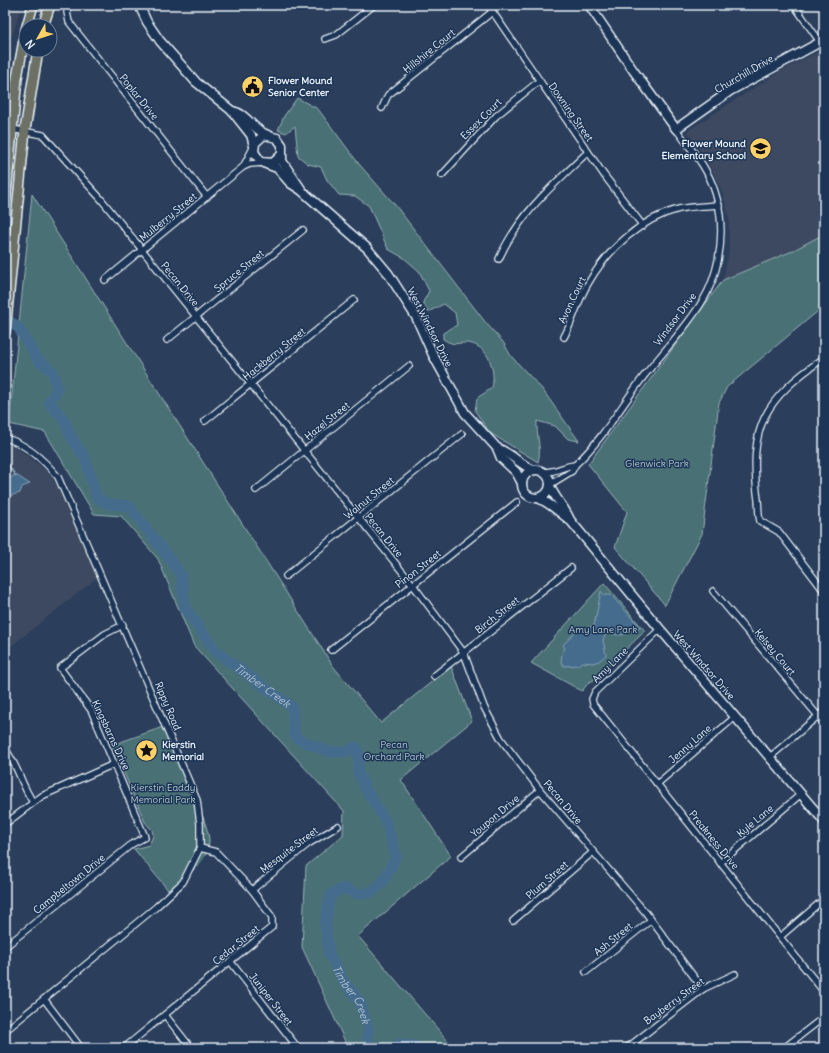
<svg xmlns="http://www.w3.org/2000/svg" width="829" height="1053" viewBox="0 0 829 1053" font-family="Delius,sans-serif">
  <style>
    .built { fill: #3c4960 }
    .green { fill: #497175; stroke: #98b1b6 }
    .water { fill: #456c8d; stroke: #86a1b8 }
    .lines { fill: none; stroke-linecap: round; stroke-linejoin: round }
    .stream { stroke: #86a1b8; stroke-width: 2 }
    .river { stroke: #456c8d; stroke-width: 11 }
    .street-casing { stroke: #e8f1f8; stroke-width: 8 }
    .secondary-casing { stroke: #e8f1f8; stroke-width: 11 }
    .primary-casing { stroke: #e8f1f8; stroke-width: 12 }
    .street { stroke: #1d3557; stroke-width: 5.5 }
    .secondary { stroke: #1d3557; stroke-width: 8 }
    .primary { stroke: #6c7065; stroke-width: 9 }
    .labels { text-anchor: middle; dominant-baseline: central; stroke-width: 3; stroke-linejoin: round; paint-order: stroke }
    .street-label { font-size: 10px; fill: #e8f1f8; stroke: #1d3557 }
    .poi-label { font-size: 10px; font-weight: bold; fill: #e8f1f8; stroke: #1d3557; text-anchor: start }
    .park-label { font-size: 10px; fill: #b0c4ca; stroke: #1d3557 }
    .water-label { font-size: 11px; font-style: italic; fill: #afc2d3; stroke: #1d3557 }
  </style>
  <rect width="100%" height="100%" fill="#2b3e5b"/>
  <filter id="ink" filterUnits="userSpaceOnUse"><feTurbulence type="fractalNoise" baseFrequency=".025" numOctaves="2"/><feDisplacementMap in="SourceGraphic" scale="8" xChannelSelector="R" yChannelSelector="G"/><feConvolveMatrix kernelMatrix="1 2 1 2 8 2 1 2 1" color-interpolation-filters="sRGB"/></filter>
  <g filter="url(#ink)">
    <!-- built -->
    <g class="built">
      <path d="M5 5H22L12 36 5 34Z"/>
      <path d="M824 49V234L790 252 723 280 729 250V218L723 194 710 166 687 131 782 70Z"/>
      <path d="M5 445H13L47 471 60 489 88 551 98 577 5 651Z"/>
    </g>
    <!-- green -->
    <g class="green">
      <path d="M297 98 318 109 359 164 396 206 486 323 503 342 511 356 542 389 579 441 568 439 555 426 537 421C536 435 542 449 538 462L490 433 475 411 477 398 492 388C496 370 489 345 467 343 455 343 454 346 443 339V333L457 325 455 313 444 304 428 312 423 302 429 291 419 271 404 258 388 249 369 206 355 196 339 195 327 180 321 167 308 164 298 156 295 126 286 133 278 130 284 116Z"/>
      <path d="M32 194 333 666 381 723 451 666 472 721 401 780 451 856 358 936 454 1048H348L302 947 306 866 343 835 344 811 194 646 158 559 121 516 94 514 45 432 9 424Z"/>
      <path d="M824 234V306L727 387 719 403 702 534 665 605 615 547 627 512 588 464 723 280 790 252Z"/>
      <path d="M604 583 645 631 594 680 589 682 582 691 531 663Z"/>
      <path d="M163 727C172 747 212 827 209 843 206 865 183 878 168 890L134 849 149 845 153 836 152 830 145 822 112 745Z"/>
    </g>
    <!-- water -->
    <g class="water">
      <path d="M16 475 30 484 22 487 20 493 5 497V480Z"/>
      <path d="M601 591 604 595H611L640 627C630 632 621 638 611 633L605 635 603 640 606 655 599 661 593 663 582 662 578 665 564 666 561 662 562 654 565 648 563 645 577 630 594 626Z"/>
    </g>
    <g class="lines">
      <!-- stream -->
      <path class="stream" d="M5 460 15 475"/>
      <!-- river -->
      <g class="river">
        <path id="s1" d="M5 319 18 327 38 360 53 372 57 389 49 402 64 420 71 437 85 458 97 498 109 504 129 506 181 574 185 608 216 652 292 707 294 733 298 739 329 752H344L356 747 359 753 358 772 367 791 386 822 396 856C388 872 381 895 359 894 355 894 349 890 344 888L331 894 325 923 329 954 344 982 360 1002 368 1028 367 1048"/>
        <path d="M395 1048 399 1044 415 1046 417 1048"/>
      </g>
      <defs>
        <g id="street">
          <path d="M68 5 67 12 69 22 207 197"/>
          <path d="M488 5 604 175 643 226"/>
          <path d="M695 5H699"/>
          <path d="M794 5 820 42"/>
          <path d="M325 39 336 35 374 5"/>
          <path d="M382 108 388 95 492 12"/>
          <path d="M12 129 43 135 101 199 413 585 464 653 484 707 501 739 540 790 646 913 703 989"/>
          <path d="M243 167 253 148"/>
          <path d="M442 175 496 116 539 81"/>
          <path d="M499 259C518 215 554 184 588 152"/>
          <path d="M105 280 243 167 250 164 263 163"/>
          <path d="M564 337C574 319 578 299 589 282 608 249 642 218 679 209 692 206 706 206 719 205"/>
          <path d="M167 340 303 230"/>
          <path d="M824 358C764 400 748 426 758 500 759 507 758 513 760 521L779 532 824 591"/>
          <path d="M205 421 354 300"/>
          <path d="M5 438C27 444 44 460 58 477L197 800 200 824V848L183 882 156 907 5 1031"/>
          <path d="M575 465C603 439 621 406 644 376 663 352 695 318 708 291 725 254 726 207 706 171 698 156 686 143 676 129"/>
          <path d="M543 472C559 472 562 466 575 465L572 471 551 484"/>
          <path d="M256 490 409 366"/>
          <path d="M286 576 462 434"/>
          <path d="M713 591 824 723"/>
          <path d="M660 629 595 692 592 699 593 704 824 992"/>
          <path d="M331 650 517 502"/>
          <path d="M434 676 571 568"/>
          <path d="M5 749C18 765 21 785 33 802"/>
          <path d="M770 757 824 711"/>
          <path d="M657 784 735 717"/>
          <path d="M5 824 42 796 114 764"/>
          <path d="M461 857 540 790"/>
          <path d="M720 863 801 794"/>
          <path d="M252 890 308 844 338 826"/>
          <path d="M513 921 593 852"/>
          <path d="M780 937 824 899"/>
          <path d="M5 947 132 844 145 837 91 710 60 668 105 634 123 625"/>
          <path d="M230 961 298 1048"/>
          <path d="M586 972 651 920"/>
          <path d="M44 999 81 1048"/>
          <path d="M165 1015 191 1048"/>
          <path d="M124 1048 272 927V917L252 890 216 852 200 848"/>
          <path d="M627 1048 703 989 735 974"/>
          <path d="M784 1048 824 1017"/>
        </g>
        <g id="secondary">
          <path d="M139 5 147 22 160 41 196 82 232 111 251 135 254 146"/>
          <path d="M589 5 633 70 676 129 730 91 824 40"/>
          <path d="M232 111C247 113 253 131 268 135"/>
          <path d="M282 154 273 163 261 162 254 152 255 143 264 135 277 138 282 145V161L301 189"/>
          <path d="M266 164 277 168 290 183 301 190 367 248 388 273 416 317 433 355 465 413 497 448 501 458 516 472 522 483"/>
          <path d="M497 448C510 453 520 464 533 470"/>
          <circle cx="536" cy="484" r="14"/>
          <path d="M550 486C555 499 565 507 570 520"/>
          <path d="M538 498C551 503 559 513 570 520L660 629 824 821"/>
        </g>
        <g id="primary">
          <path d="M27 26 33 5"/>
          <path d="M43 26 50 5"/>
          <path d="M5 204 17 78 26 29"/>
          <path d="M5 332 25 130 38 50"/>
        </g>
      </defs>
      <!-- street casing -->
      <use href="#street" class="street-casing"/>
      <!-- secondary casing -->
      <use href="#secondary" class="secondary-casing"/>
      <!-- primary casing -->
      <use href="#primary" class="primary-casing"/>
      <!-- street -->
      <use href="#street" class="street"/>
      <!-- secondary -->
      <use href="#secondary" class="secondary"/>
      <!-- primary -->
      <use href="#primary" class="primary"/>
    </g>
  </g>
  <!-- icons -->
  <defs>
    <symbol id="civic-disc" viewBox="-11 -11 22 22"><circle r="9.5" fill="#ffd166" stroke="#1d3557"/><path d="M-.6-6.5H3V-4.5H.6V-3L4-1V1h2V6H-6V1h2V-1L-.6-3ZM-1.2 2.5V6h2.4V2.5Z" fill="#111"/></symbol>
    <symbol id="school-disc" viewBox="-11 -11 22 22"><circle r="9.5" fill="#ffd166" stroke="#1d3557"/><path d="M0-5L7-2L0 1L-7-2ZM-4 1L0 2.5L4 1V4Q0 6-4 4Z" fill="#111"/></symbol>
    <symbol id="sight-disc" viewBox="-11 -11 22 22"><circle r="9.5" fill="#ffd166" stroke="#1d3557"/><path d="M0-6L1.8-2.2L6-1.7L2.9 1.2L3.7 5.4L0 3.3L-3.7 5.4L-2.9 1.2L-6-1.7L-1.8-2.2Z" fill="#111"/></symbol>
  </defs>
  <g fill-rule="evenodd">
    <use href="#civic-disc" x="240" y="74" width="25" height="25"/>
    <use href="#school-disc" x="748" y="136" width="25" height="25"/>
    <use href="#sight-disc" x="134" y="738" width="25" height="25"/>
  </g>
  <g class="labels">
    <!-- street labels -->
    <g class="street-label">
      <text transform="translate(429 51) rotate(-39)">Hillshire Court</text>
      <text transform="translate(744 74) rotate(-30)">Churchill Drive</text>
      <text transform="translate(139 97) rotate(51)">Poplar Drive</text>
      <text transform="translate(571 112) rotate(55)">Downing Street</text>
      <text transform="translate(481 119) rotate(-45)">Essex Court</text>
      <text transform="translate(168 217) rotate(-39)">Mulberry Street</text>
      <text transform="translate(239 271) rotate(-39)">Spruce Street</text>
      <text transform="translate(180 284) rotate(51)">Pecan Drive</text>
      <text transform="translate(572 300) rotate(-65)">Avon Court</text>
      <text transform="translate(675 319) rotate(-53)">Windsor Drive</text>
      <text transform="translate(430 327) rotate(63)">West Windsor Drive</text>
      <text transform="translate(274 354) rotate(-39)">Hackberry Street</text>
      <text transform="translate(327 421) rotate(-39)">Hazel Street</text>
      <text transform="translate(369 498) rotate(-39)">Walnut Street</text>
      <text transform="translate(384 535) rotate(51)">Pecan Drive</text>
      <text transform="translate(418 569) rotate(-38)">Pinon Street</text>
      <text transform="translate(497 615) rotate(-38)">Birch Street</text>
      <text transform="translate(775 652) rotate(50)">Kelsey Court</text>
      <text transform="translate(610 665) rotate(-45)">Amy Lane</text>
      <text transform="translate(704 665) rotate(49)">West Windsor Drive</text>
      <text transform="translate(168 706) rotate(67)">Rippy Road</text>
      <text transform="translate(111 735) rotate(65)">Kingsbarns Drive</text>
      <text transform="translate(690 744) rotate(-41)">Jenny Lane</text>
      <text transform="translate(563 802) rotate(50)">Pecan Drive</text>
      <text transform="translate(495 816) rotate(-40)">Youpon Drive</text>
      <text transform="translate(755 821) rotate(-40)">Kyle Lane</text>
      <text transform="translate(714 840) rotate(51)">Preakness Drive</text>
      <text transform="translate(289 850) rotate(-37)">Mesquite Street</text>
      <text transform="translate(547 880) rotate(-41)">Plum Street</text>
      <text transform="translate(69 884) rotate(-39)">Campbeltown Drive</text>
      <text transform="translate(613 939) rotate(-39)">Ash Street</text>
      <text transform="translate(236 945) rotate(-39)">Cedar Street</text>
      <text transform="translate(271 999) rotate(52)">Juniper Street</text>
      <text transform="translate(674 1001) rotate(-36)">Bayberry Street</text>
    </g>
    <!-- poi labels -->
    <g class="poi-label">
      <text x="268" y="80">Flower Mound<tspan x="268" dy="12">Senior Center</tspan></text>
      <text x="746" y="143" text-anchor="end">Flower Mound<tspan x="746" dy="12">Elementary School</tspan></text>
      <text x="162" y="744">Kierstin<tspan x="162" dy="12">Memorial</tspan></text>
    </g>
    <!-- park labels -->
    <g class="park-label">
      <text x="657" y="463">Glenwick Park</text>
      <text x="603" y="629">Amy Lane Park</text>
      <text x="394" y="744">Pecan<tspan x="394" dy="12">Orchard Park</tspan></text>
      <text x="163" y="787">Kierstin Eaddy<tspan x="163" dy="12">Memorial Park</tspan></text>
    </g>
    <!-- water labels -->
    <g class="water-label">
      <text stroke="none"><textPath href="#s1" startOffset="479">Timber Creek</textPath></text>
      <text stroke="none"><textPath href="#s1" startOffset="924">Timber Creek</textPath></text>
    </g>
  </g>
  <!-- margin -->
  <rect width="829" height="1053" fill="none" stroke="#1d3557" stroke-width="20"/>
  <rect x="10" y="10" width="809" height="1033" fill="none" stroke="#e8f1f8" stroke-width="1.5" filter="url(#ink)"/>
  <!-- north arrow -->
  <g transform="translate(38 38) rotate(231)"><circle r="19" fill="#1d3557" stroke="#6e8097"/>
  <path d="M0-3L7 15L0 10L-7 15Z" fill="#ffd166"/>
  <text y="-6" font-size="11" font-weight="bold" text-anchor="middle" fill="#e8f1f8">N</text>
  </g>
</svg>
